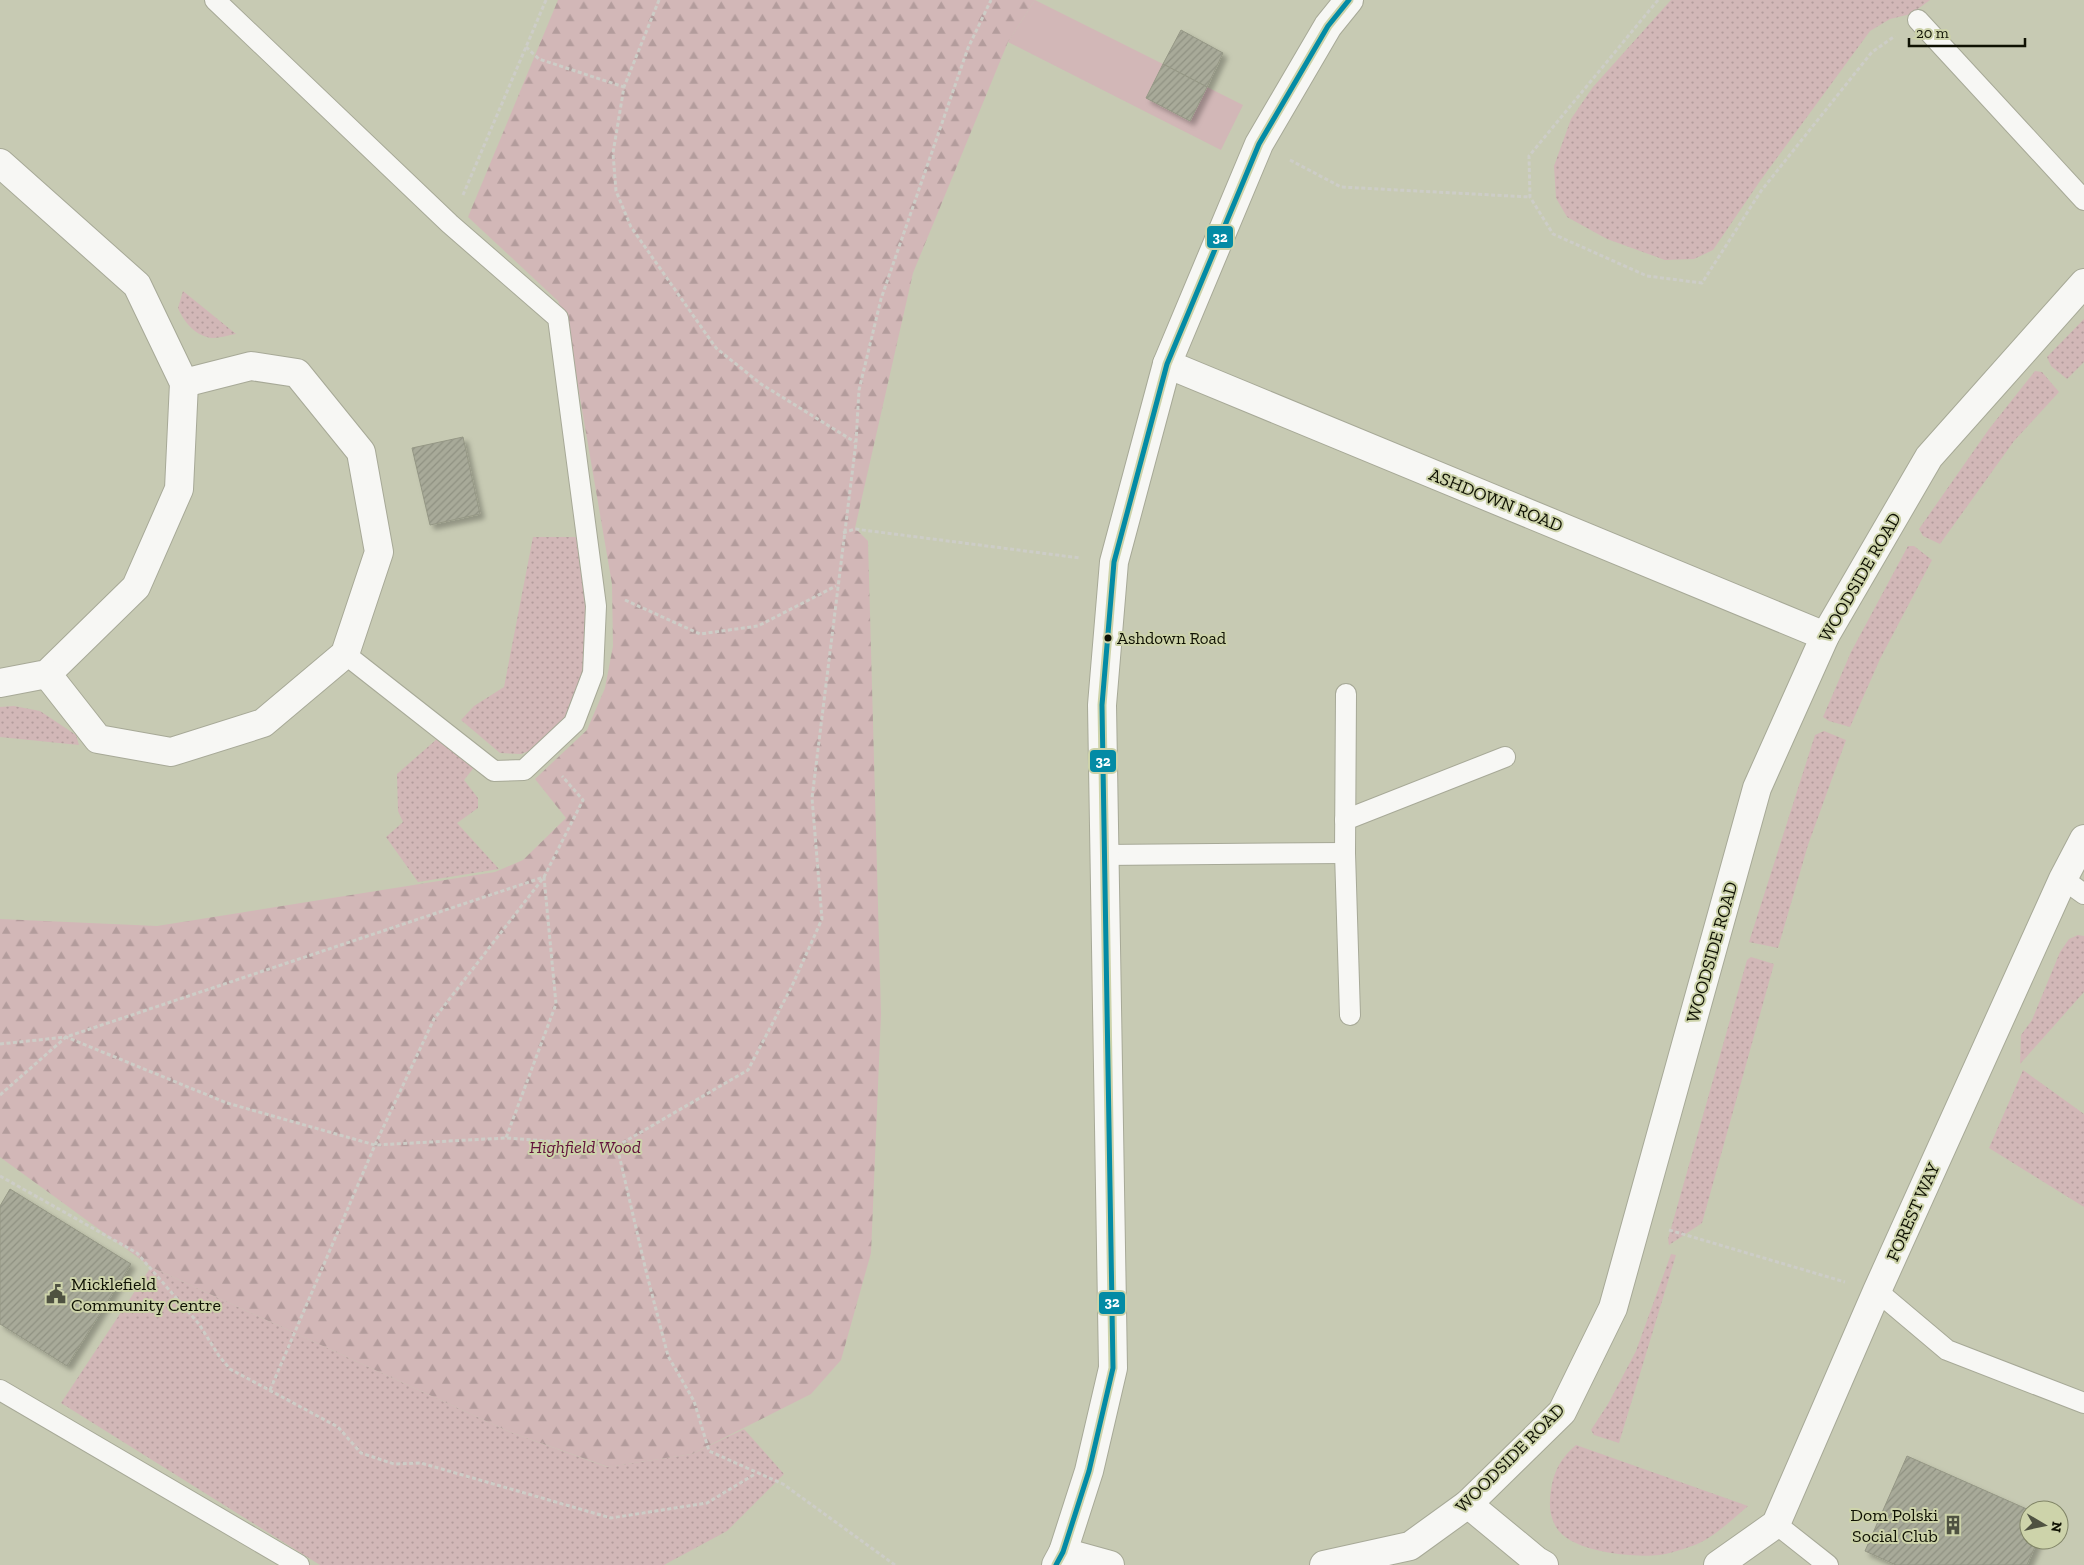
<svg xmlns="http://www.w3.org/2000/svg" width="2084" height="1565" viewBox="0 0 2084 1565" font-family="'Zilla Slab',serif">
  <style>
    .grass { fill: url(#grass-dots) }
    .forest { fill: url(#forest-firs) }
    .garden { fill: #d2b7b7 }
    .building { fill: url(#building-hatch); stroke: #959785; filter: url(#shadow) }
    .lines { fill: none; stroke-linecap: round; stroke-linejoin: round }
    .lane-casing { stroke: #a7a997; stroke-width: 22 }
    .street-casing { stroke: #a7a997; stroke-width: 30 }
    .path { stroke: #cdcdc7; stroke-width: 3; stroke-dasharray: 4 2.5; stroke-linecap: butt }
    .lane { stroke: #f7f7f4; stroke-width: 20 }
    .street { stroke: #f7f7f4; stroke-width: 28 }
    .bus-1-casing { stroke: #cdd3aa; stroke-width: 9 }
    .bus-1 { stroke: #038ba5; stroke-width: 5 }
    .bus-dot { fill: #0f1103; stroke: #cdd3aa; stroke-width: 2 }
    .labels { text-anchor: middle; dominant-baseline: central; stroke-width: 4; stroke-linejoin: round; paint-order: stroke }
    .bus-label { font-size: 17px; fill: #0f1103; stroke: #cdd3aa; text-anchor: start }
    .street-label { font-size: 18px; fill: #0f1103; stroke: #cdd3aa }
    .park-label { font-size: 18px; font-style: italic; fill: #62133c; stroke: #cdd3aa }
    .poi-label { font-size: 18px; fill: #0f1103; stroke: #cdd3aa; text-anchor: start }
    .line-badge { stroke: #cdd3aa; stroke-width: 2 }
    .badge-label { font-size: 14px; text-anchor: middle; font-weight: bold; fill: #fff }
  </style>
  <defs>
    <pattern id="grass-dots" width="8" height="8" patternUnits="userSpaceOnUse" patternTransform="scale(1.25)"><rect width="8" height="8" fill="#d2b7b7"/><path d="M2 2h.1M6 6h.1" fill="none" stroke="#b39c9c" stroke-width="1.8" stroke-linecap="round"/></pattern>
    <pattern id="forest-firs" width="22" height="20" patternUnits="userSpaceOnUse" patternTransform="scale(1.25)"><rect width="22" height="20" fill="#d2b7b7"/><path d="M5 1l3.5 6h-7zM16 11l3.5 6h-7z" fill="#b39c9c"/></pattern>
    <pattern id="building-hatch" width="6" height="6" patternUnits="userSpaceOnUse" patternTransform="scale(1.25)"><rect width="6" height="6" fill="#a8aa99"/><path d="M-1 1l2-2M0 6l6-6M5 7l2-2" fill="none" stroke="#8f9182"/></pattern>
    <filter id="shadow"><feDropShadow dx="4.5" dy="4.5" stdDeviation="2.5" flood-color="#0004"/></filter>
  </defs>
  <rect width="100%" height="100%" fill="#c7cab3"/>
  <!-- grass -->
  <g class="grass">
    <path d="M1671 0H1930L1911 14 1890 19 1870 31 1760 181 1713 250 1694 259 1665 260 1607 239 1567 217 1556 198 1554 166 1571 119 1593 87Z"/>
    <path d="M183 291 236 334C229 335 220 338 213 338 196 337 184 322 178 308Z"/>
    <path d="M2084 319V362L2067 379 2051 366 2047 357Z"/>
    <path d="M2035 371 2042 372 2059 392 2014 441 1940 544 1923 536 1919 529 1989 429Z"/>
    <path d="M533 537H574L590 539 587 667 574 707 552 733 534 749 521 754 500 753 461 720 474 706 504 687Z"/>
    <path d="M1908 546H1914L1932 560 1880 659 1850 727 1829 721 1823 717 1851 652Z"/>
    <path d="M14 706 40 711 76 735 79 745 0 737V707Z"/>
    <path d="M1824 731 1846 740 1808 845 1778 948 1749 942 1815 735Z"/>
    <path d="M438 738 476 765 464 780 478 798V808L457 823 499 869 418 882 386 837 403 822 398 811 397 774Z"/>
    <path d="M2078 935 2084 936V992L2020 1064 2021 1035 2032 1020 2060 952 2069 939Z"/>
    <path d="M1751 957 1774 964 1702 1223 1669 1245 1668 1239 1747 960Z"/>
    <path d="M2023 1070 2084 1114V1207L1989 1148Z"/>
    <path d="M1671 1254 1676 1255 1619 1443 1594 1435 1591 1430 1608 1404 1636 1351Z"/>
    <path d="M151 1267 510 1432 607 1467 692 1454 744 1429 784 1474 727 1531 664 1565H320L61 1403Z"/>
    <path d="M1576 1445 1748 1506C1730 1521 1712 1540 1689 1547 1680 1550 1669 1554 1659 1555 1633 1558 1570 1552 1556 1527 1549 1515 1549 1503 1551 1490 1554 1470 1561 1458 1576 1445Z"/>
  </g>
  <!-- forest -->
  <path class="forest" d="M558 0H1035L1008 42 913 273 855 528 868 541 881 1014 871 1253 841 1360 811 1394 692 1454 608 1467 510 1432 151 1267 0 1157V919L157 926 495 872 523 860 566 818 535 779 587 730 605 688 613 646 612 584 568 328 558 301 468 217Z"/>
  <!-- garden -->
  <path class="garden" d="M1035 0 1163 64 1190 121 1207 87 1243 105 1221 150 1008 42Z"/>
  <!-- building -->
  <g class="building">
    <path d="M1181 30 1223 53 1207 87 1163 64Z"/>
    <path d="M1163 64 1207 87 1190 121 1146 98Z"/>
    <path d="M463 437 480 514 430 525 412 448Z"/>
    <path d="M10 1189 131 1264 67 1366 0 1324V1206Z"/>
    <path d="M1907 1456 2029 1510V1540H2038L2027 1565H1896L1865 1551Z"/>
  </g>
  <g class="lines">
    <defs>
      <g id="lane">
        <path d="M215 0 450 224 558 318 596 606 593 673 574 723 524 770 494 771 345 654"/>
        <path d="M1918 20 2084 200"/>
        <path d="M1346 694 1345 853 1350 1015"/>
        <path d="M1345 820 1505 757"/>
        <path d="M1103 855 1345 853"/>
        <path d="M2063 879 2084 894"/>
        <path d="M1877 1291 1947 1350 2084 1403"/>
        <path d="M0 1390 299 1565"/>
        <path d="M1776 1524 1828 1565"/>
      </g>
      <g id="street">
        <path d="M0 163 137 285 184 383 179 489 136 587 47 674 0 683"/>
        <path d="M1167 364 1825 636"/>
        <path d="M47 674 98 739 171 752 263 723 345 654 379 552 361 452 297 373 251 366 184 383"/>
        <path d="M1468 1504 1537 1561 1544 1565"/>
        <path d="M1063 1552 1110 1565"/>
        <path d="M1056 1565 1063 1552 1089 1471 1113 1368 1102 705 1114 562 1167 364 1259 144 1328 26 1349 0"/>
        <path d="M1324 1565 1410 1546 1468 1504 1562 1412 1613 1308 1757 788 1825 636 1929 457 2084 283"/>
        <path d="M1718 1565 1776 1524 1877 1291 2063 879 2084 839"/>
      </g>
    </defs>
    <!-- lane casing -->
    <use href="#lane" class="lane-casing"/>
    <!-- street casing -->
    <use href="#street" class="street-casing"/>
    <!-- path -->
    <g class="path">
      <path d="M659 0 624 87 613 153 616 191 631 227 716 348 761 384 855 442"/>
      <path d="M1658 0 1529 156 1530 197 1553 234 1647 276 1702 283 1761 191 1872 52 1895 36"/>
      <path d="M526 47 539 59 624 87"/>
      <path d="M1290 160 1341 187 1530 197"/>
      <path d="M463 195 546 0"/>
      <path d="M843 533 855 529 1080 558"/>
      <path d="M625 600 700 634 758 626 836 586"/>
      <path d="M0 1044 66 1037 227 1103 375 1145 506 1138 617 1146"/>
      <path d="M0 1095 66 1037 544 877 556 1004 506 1138"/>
      <path d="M0 1176 137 1253 199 1324 219 1356 230 1369 338 1427 361 1453 394 1464 421 1463 611 1518 707 1503 755 1474"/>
      <path d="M1669 1230 1845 1282"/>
      <path d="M270 1390 375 1145 434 1019 544 877 583 800 562 776"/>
      <path d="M895 1565 783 1484 709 1451 694 1401 668 1356 646 1271 617 1146 748 1070 792 986 822 919 812 798 856 442 859 390 881 299 968 48 991 0"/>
    </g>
    <!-- lane -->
    <use href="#lane" class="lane"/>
    <!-- street -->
    <use href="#street" class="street"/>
    <defs>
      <path id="bus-1" d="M1056 1565 1063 1552 1089 1471 1113 1368 1102 705 1114 562 1167 364 1259 144 1328 26 1349 0"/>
    </defs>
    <!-- bus-1 casing -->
    <use href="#bus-1" class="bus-1-casing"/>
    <!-- bus-1 -->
    <use href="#bus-1" class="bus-1"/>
  </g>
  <!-- icons -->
  <defs>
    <symbol id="civic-bare" viewBox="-9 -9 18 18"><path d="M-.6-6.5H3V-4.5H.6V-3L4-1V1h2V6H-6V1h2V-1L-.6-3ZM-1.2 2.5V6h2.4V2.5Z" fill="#4f5241" stroke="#cdd3aa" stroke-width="2.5" paint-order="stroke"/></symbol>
    <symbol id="building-bare" viewBox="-9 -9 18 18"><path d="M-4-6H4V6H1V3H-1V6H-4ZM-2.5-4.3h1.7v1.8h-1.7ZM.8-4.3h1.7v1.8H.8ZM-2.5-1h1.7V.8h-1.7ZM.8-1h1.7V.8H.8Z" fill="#4f5241" stroke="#cdd3aa" stroke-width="2.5" paint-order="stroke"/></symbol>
  </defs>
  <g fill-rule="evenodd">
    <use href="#civic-bare" x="42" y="1280" width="28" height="28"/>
    <use href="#building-bare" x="1939" y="1511" width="28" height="28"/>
  </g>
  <!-- markers -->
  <circle class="bus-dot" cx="1108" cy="638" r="4.5"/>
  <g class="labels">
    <!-- bus labels -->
    <g class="bus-label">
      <text x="1117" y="638">Ashdown Road</text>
    </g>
    <!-- street labels -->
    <g class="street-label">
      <text transform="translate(1496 500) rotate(22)">ASHDOWN ROAD</text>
      <text transform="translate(1860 577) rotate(-60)">WOODSIDE ROAD</text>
      <text transform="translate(1712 952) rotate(-74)">WOODSIDE ROAD</text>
      <text transform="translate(1913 1212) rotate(-66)">FOREST WAY</text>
      <text transform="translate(1510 1458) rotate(-45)">WOODSIDE ROAD</text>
    </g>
    <!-- park labels -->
    <g class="park-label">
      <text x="585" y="1147">Highfield Wood</text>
    </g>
    <!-- poi labels -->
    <g class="poi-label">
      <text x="71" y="1284">Micklefield<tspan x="71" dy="21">Community Centre</tspan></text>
      <text x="1938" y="1515" text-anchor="end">Dom Polski<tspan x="1938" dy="21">Social Club</tspan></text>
    </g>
  </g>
  <g class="line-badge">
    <rect x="1206" y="225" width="28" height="24" rx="5" fill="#038ba5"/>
    <rect x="1089" y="749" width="28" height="24" rx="5" fill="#038ba5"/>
    <rect x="1098" y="1291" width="28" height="24" rx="5" fill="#038ba5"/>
  </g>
  <g class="badge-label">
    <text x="1220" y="242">32</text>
    <text x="1103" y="766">32</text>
    <text x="1112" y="1307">32</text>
  </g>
  <!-- north arrow -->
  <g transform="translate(2044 1525) rotate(99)"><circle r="24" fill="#cdd3aa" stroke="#818567"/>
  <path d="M0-4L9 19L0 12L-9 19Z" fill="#4f5241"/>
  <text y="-8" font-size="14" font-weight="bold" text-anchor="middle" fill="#0f1103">N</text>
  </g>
  <!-- scale -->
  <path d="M1909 38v8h116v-8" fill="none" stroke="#0f1103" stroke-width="2.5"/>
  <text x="1916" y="38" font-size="15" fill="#0f1103" stroke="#cdd3aa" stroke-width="4" paint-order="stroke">20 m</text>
</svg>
